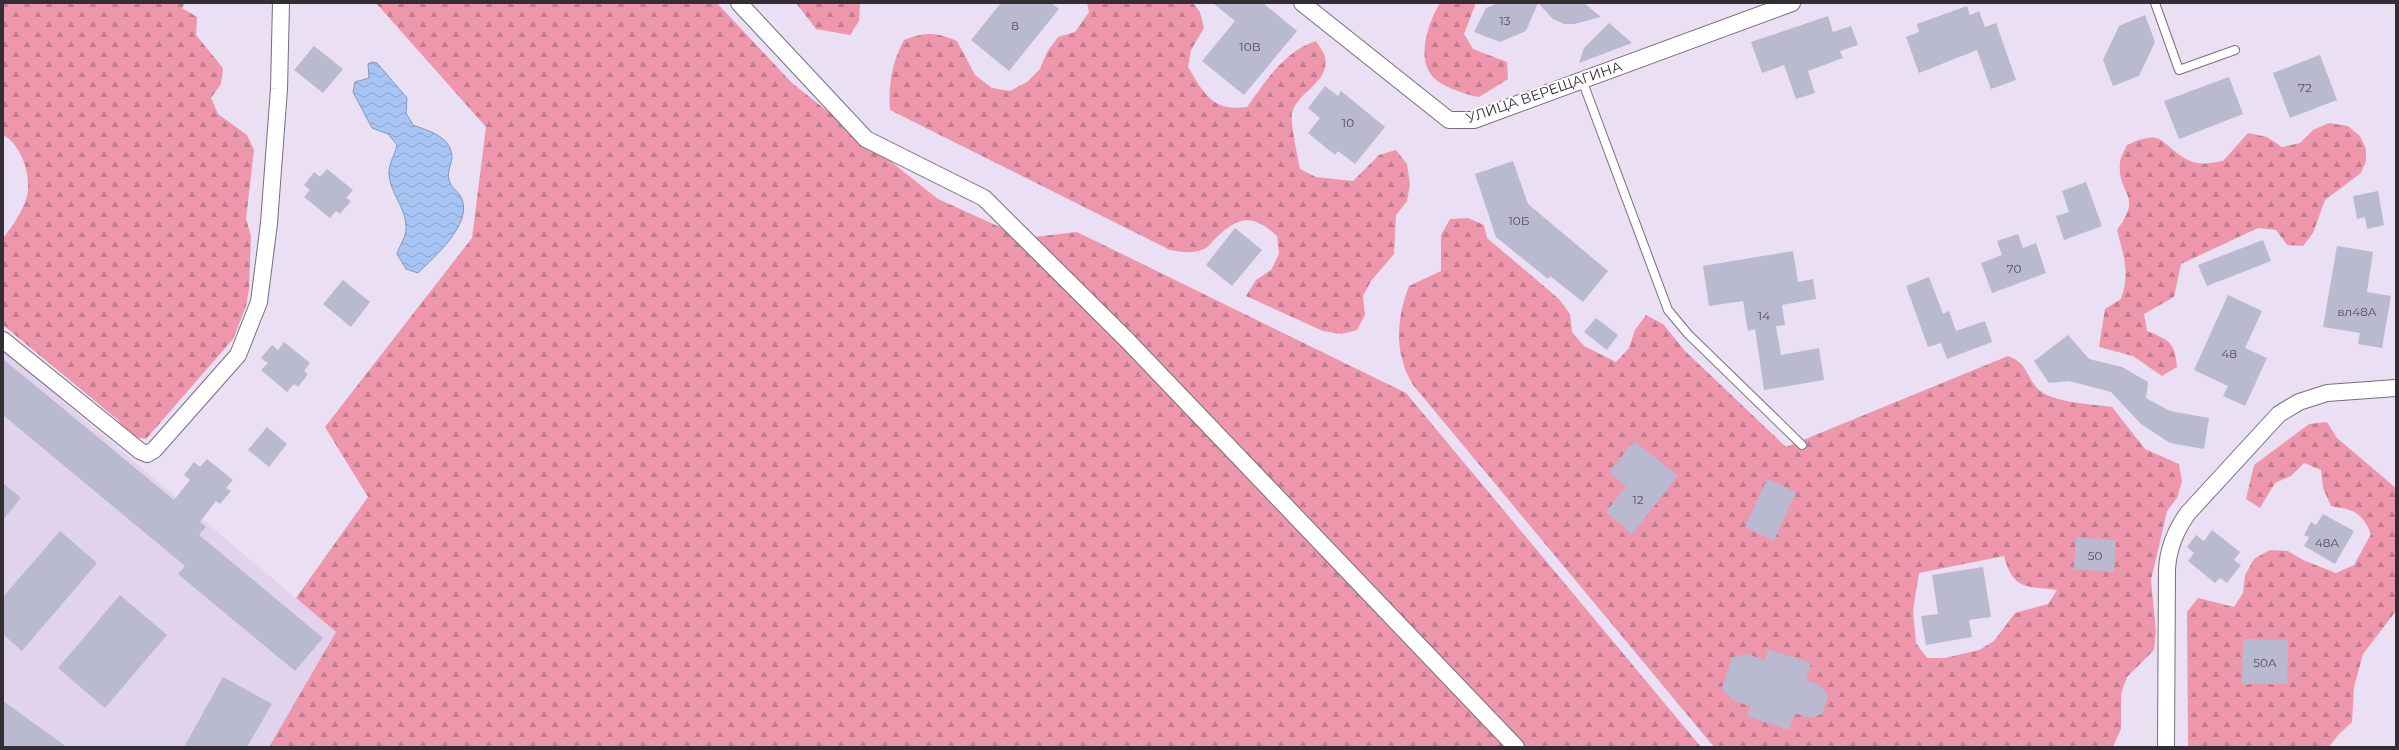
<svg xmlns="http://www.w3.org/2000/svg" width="2399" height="750" viewBox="0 0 2399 750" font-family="Montserrat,sans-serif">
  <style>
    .built { fill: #e2d3ed }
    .forest { fill: url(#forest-firs); fill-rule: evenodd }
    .water { fill: url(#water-waves); stroke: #8498bb }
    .building { fill: #b9b9cf }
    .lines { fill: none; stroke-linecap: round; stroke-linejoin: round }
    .service-casing { stroke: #786e80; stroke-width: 10 }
    .minor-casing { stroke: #786e80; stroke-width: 18 }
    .service { stroke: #fff; stroke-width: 8 }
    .minor { stroke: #fff; stroke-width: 16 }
    .labels { text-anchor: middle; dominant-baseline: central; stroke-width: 4; stroke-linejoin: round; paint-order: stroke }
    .number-label { font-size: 12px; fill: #54515c }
    .street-label { font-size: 14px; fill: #332e36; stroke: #fff }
  </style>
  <defs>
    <pattern id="forest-firs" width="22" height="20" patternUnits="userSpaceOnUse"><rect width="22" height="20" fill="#ee97ac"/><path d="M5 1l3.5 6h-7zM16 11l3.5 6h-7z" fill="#c17c8d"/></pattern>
    <pattern id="water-waves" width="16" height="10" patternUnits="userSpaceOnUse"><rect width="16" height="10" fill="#a7c5f4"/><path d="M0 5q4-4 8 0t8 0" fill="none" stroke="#89a0c6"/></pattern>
  </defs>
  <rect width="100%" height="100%" fill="#ebdff3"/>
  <!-- built -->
  <path class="built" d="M3 351 336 632 269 747H3Z"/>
  <!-- forest -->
  <g class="forest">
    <path d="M3 3H185L182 8 197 17 196 35 223 68 221 84 211 98 218 114 247 135 254 150 246 219 251 236 249 289 246 306 233 339 146 439 129 436 118 420 3 325V238C13 226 28 204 28 188 29 169 20 144 3 135Z"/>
    <path d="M376 3H717L792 83 938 199 1024 238 1077 232 1406 393 1701 747H269L336 632 296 598 368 497 325 427 472 238 486 127Z"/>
    <path d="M796 3H860L859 21 850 35 816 29Z"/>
    <path d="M1087 3H1193L1200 12 1204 28 1191 50 1188 67C1204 93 1212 112 1247 107 1267 80 1283 52 1316 41 1318 45 1324 52 1325 57 1330 83 1298 91 1292 113 1290 122 1298 158 1300 169L1316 177 1353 181 1379 155 1396 150 1407 164 1410 184 1407 201 1396 215 1394 254 1371 281 1363 296 1365 315 1357 330 1341 334 1323 331 1246 296 1256 280 1271 270 1279 254 1277 236C1254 215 1240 215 1217 237 1213 240 1209 247 1204 249 1193 254 1182 252 1170 250L890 110C888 85 892 62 904 40 926 32 935 32 957 41L975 75 992 88 1010 91 1027 82 1040 69 1047 52 1058 37 1075 32 1089 12Z"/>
    <path d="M1440 3H1476L1464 34 1473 49 1507 62 1508 79 1479 97C1466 95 1440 86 1432 76 1416 56 1429 21 1440 3Z"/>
    <path d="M2329 123 2348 126 2360 136 2366 149V161L2361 173 2325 200 2313 233 2303 246 2287 245 2276 230 2258 228 2181 264 2174 297 2144 314 2147 331C2169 340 2175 342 2177 367L2162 376 2133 356 2099 347 2105 309 2121 299C2130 273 2124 257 2117 230 2144 193 2117 196 2120 163 2120 157 2125 150 2127 145 2164 128 2159 143 2186 159 2197 166 2212 163 2223 161L2248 133 2267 137 2282 147 2300 143 2313 130Z"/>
    <path d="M1468 218 1484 225 1487 238 1559 299 1570 314 1572 332 1584 346 1616 362 1629 348 1635 330 1646 315 1663 324 1685 351 1786 447 2008 356C2028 363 2026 377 2038 389 2052 403 2093 404 2112 407L2145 449 2179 464 2182 481 2177 498 2167 511 2151 580 2156 632 2154 650 2127 677 2121 694V729L2113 747H1714L1413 385C1394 353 1396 320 1409 286L1441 271V235L1450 219ZM2004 556C2013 590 2026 586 2057 590L2048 604 2015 613 1994 641 1979 650 1945 658H1927L1916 643 1913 610 1919 573Z"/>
    <path d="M2327 422 2337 438 2396 488V611L2363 654 2354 687 2352 722 2338 735 2329 747H2188L2187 612 2198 598 2234 607 2243 593 2245 575 2254 559 2270 550 2288 551 2303 560 2336 573 2354 565 2371 534C2362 512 2354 510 2331 506L2323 488 2321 470 2304 463 2291 476 2275 483 2260 508 2246 499 2254 465 2309 424Z"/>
  </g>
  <!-- water -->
  <path class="water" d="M372 62 377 63 407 98 406 113 413 125C428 131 452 136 452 158 451 165 447 172 449 179 450 188 459 191 462 199 472 225 434 257 418 273L406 269 397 254C400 244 406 238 406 228 407 209 390 193 389 175 388 164 395 155 397 145L388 134 372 128 353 92 355 82 369 78 368 64Z"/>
  <!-- building -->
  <g class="building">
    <path d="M1001 3H1051L1059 9 1009 71 971 40Z"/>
    <path d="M1213 3H1263L1297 31 1244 95 1202 61 1235 21Z"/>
    <path d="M1498 3H1584L1601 17 1574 24H1564L1553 19 1538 3 1526 31 1500 42 1474 32 1486 8Z"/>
    <path d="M1967 6 1970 15 1979 11 1985 27 1996 23 2016 80 1991 89 1977 50 1919 73 1906 37 1919 32 1917 24Z"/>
    <path d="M2145 15 2155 42 2139 76 2113 86 2103 60 2119 26Z"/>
    <path d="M1828 16 1833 32 1851 26 1858 45 1840 51 1843 58 1808 71 1815 93 1796 99 1784 65 1762 73 1751 42Z"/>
    <path d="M1609 23 1632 43 1579 63 1584 48Z"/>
    <path d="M314 46 343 69 323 93 294 70Z"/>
    <path d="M2320 55 2337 100 2290 118 2273 73Z"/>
    <path d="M2229 77 2243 114 2179 139 2164 101Z"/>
    <path d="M1325 86 1338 96 1341 91 1385 127 1355 164 1338 151 1335 155 1308 133 1320 118 1308 108Z"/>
    <path d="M1513 161 1528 204 1608 271 1583 302 1550 276 1548 279 1496 237 1475 174Z"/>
    <path d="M327 169 353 190 346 198 351 201 340 214 336 211 330 218 304 197 310 190 304 185 314 172 320 177Z"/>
    <path d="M2086 182 2102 226 2064 240 2056 216 2069 212 2062 191Z"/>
    <path d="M2378 191 2384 225 2367 229 2365 217 2357 219 2353 196Z"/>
    <path d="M1235 228 1262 250 1232 286 1206 265Z"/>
    <path d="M2018 234 2023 248 2036 243 2046 273 1992 293 1981 263 2002 255 1997 241Z"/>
    <path d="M2263 240 2271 261 2207 286 2198 265Z"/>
    <path d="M2337 246 2373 252 2367 292 2391 296 2382 348 2358 344 2360 333 2323 327Z"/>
    <path d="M1793 251 1798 282 1813 279 1816 299 1782 305 1785 325 1776 326 1781 355 1819 348 1824 380 1764 390 1755 329 1748 331 1743 301 1709 306 1703 266Z"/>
    <path d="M1929 277 1943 314 1949 311 1956 331 1985 321 1992 342 1947 359 1941 343 1928 347 1906 286Z"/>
    <path d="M343 280 370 302 351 327 323 304Z"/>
    <path d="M2228 295 2262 311 2245 348 2267 358 2245 406 2223 396 2228 386 2194 370Z"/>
    <path d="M1596 318 1618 335 1607 350 1584 332Z"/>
    <path d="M2068 335 2089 359 2122 367 2148 382 2146 398 2170 411 2209 418 2204 449 2170 443 2141 424 2111 392 2069 381 2049 383 2034 361Z"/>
    <path d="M284 342 310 363 304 371 308 374 298 387 294 384 287 392 261 370 268 363 261 358 272 345 278 350Z"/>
    <path d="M3 359 174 500 190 480 184 475 194 462 200 467 207 459 233 480 226 488 231 491 220 504 216 501 200 522 206 527 199 535 323 638 295 671 178 574 185 566 3 415Z"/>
    <path d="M267 427 287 444 269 467 248 450Z"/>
    <path d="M1634 441 1678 476 1632 534 1606 512 1626 486 1609 472Z"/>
    <path d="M1767 479 1796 492 1774 541 1745 527Z"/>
    <path d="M3 483 21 498 3 520Z"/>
    <path d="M2323 514 2354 531 2335 564 2304 546 2309 537 2304 535 2311 522 2316 525Z"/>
    <path d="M2212 530 2240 552 2234 560 2241 565 2227 583 2220 578 2215 583 2188 561 2194 553 2187 547 2196 535 2204 541Z"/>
    <path d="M60 531 97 563 22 651 3 634V597Z"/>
    <path d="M2076 537 2116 540 2114 572 2074 569Z"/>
    <path d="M1983 567 1991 617 1969 620 1972 637 1926 645 1921 616 1938 614 1932 575Z"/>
    <path d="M120 595 167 635 105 708 58 668Z"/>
    <path d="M2243 639 2288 640 2287 684H2242Z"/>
    <path d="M1768 649 1811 663 1806 680 1820 685 1828 695 1822 714 1809 718 1795 713 1789 730 1747 716 1750 706 1732 700 1722 688 1732 657 1747 654 1765 660Z"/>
    <path d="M223 677 272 704 247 747H184Z"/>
    <path d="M3 701 67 747H3Z"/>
  </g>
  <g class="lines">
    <defs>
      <g id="service">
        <path d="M2155 3 2179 70 2235 50"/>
        <path d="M1582 80 1668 310 1688 334 1802 445"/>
      </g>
      <g id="minor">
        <path d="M739 3 866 139 984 198 1127 340 1516 747"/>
        <path d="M1302 3 1449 120H1474L1792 3"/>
        <path d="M3 340 140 451 147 454 154 450 238 355 259 302 269 223 279 89 281 3"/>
        <path d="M2166 747 2167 570C2168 548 2175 531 2188 513L2279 414 2299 402 2327 393 2396 388"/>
      </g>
    </defs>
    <!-- service casing -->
    <use href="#service" class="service-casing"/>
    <!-- minor casing -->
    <use href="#minor" class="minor-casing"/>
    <!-- service -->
    <use href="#service" class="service"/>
    <!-- minor -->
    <use href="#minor" class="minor"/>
  </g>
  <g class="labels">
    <!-- number labels -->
    <g class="number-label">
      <text x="1505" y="20">13</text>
      <text x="1015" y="25">8</text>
      <text x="1250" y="46">10В</text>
      <text x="2305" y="87">72</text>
      <text x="1348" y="122">10</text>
      <text x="1519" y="220">10Б</text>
      <text x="2014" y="268">70</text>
      <text x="2357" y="311">вл48А</text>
      <text x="1764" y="315">14</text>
      <text x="2229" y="353">48</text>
      <text x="1638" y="499">12</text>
      <text x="2327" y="542">48А</text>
      <text x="2095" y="555">50</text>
      <text x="2265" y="662">50А</text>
    </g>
    <!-- street labels -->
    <g class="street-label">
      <text transform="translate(1544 92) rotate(-19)">УЛИЦА ВЕРЕЩАГИНА</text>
    </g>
  </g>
  <!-- border -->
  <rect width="2399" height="750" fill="none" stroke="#332e36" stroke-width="8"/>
</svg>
